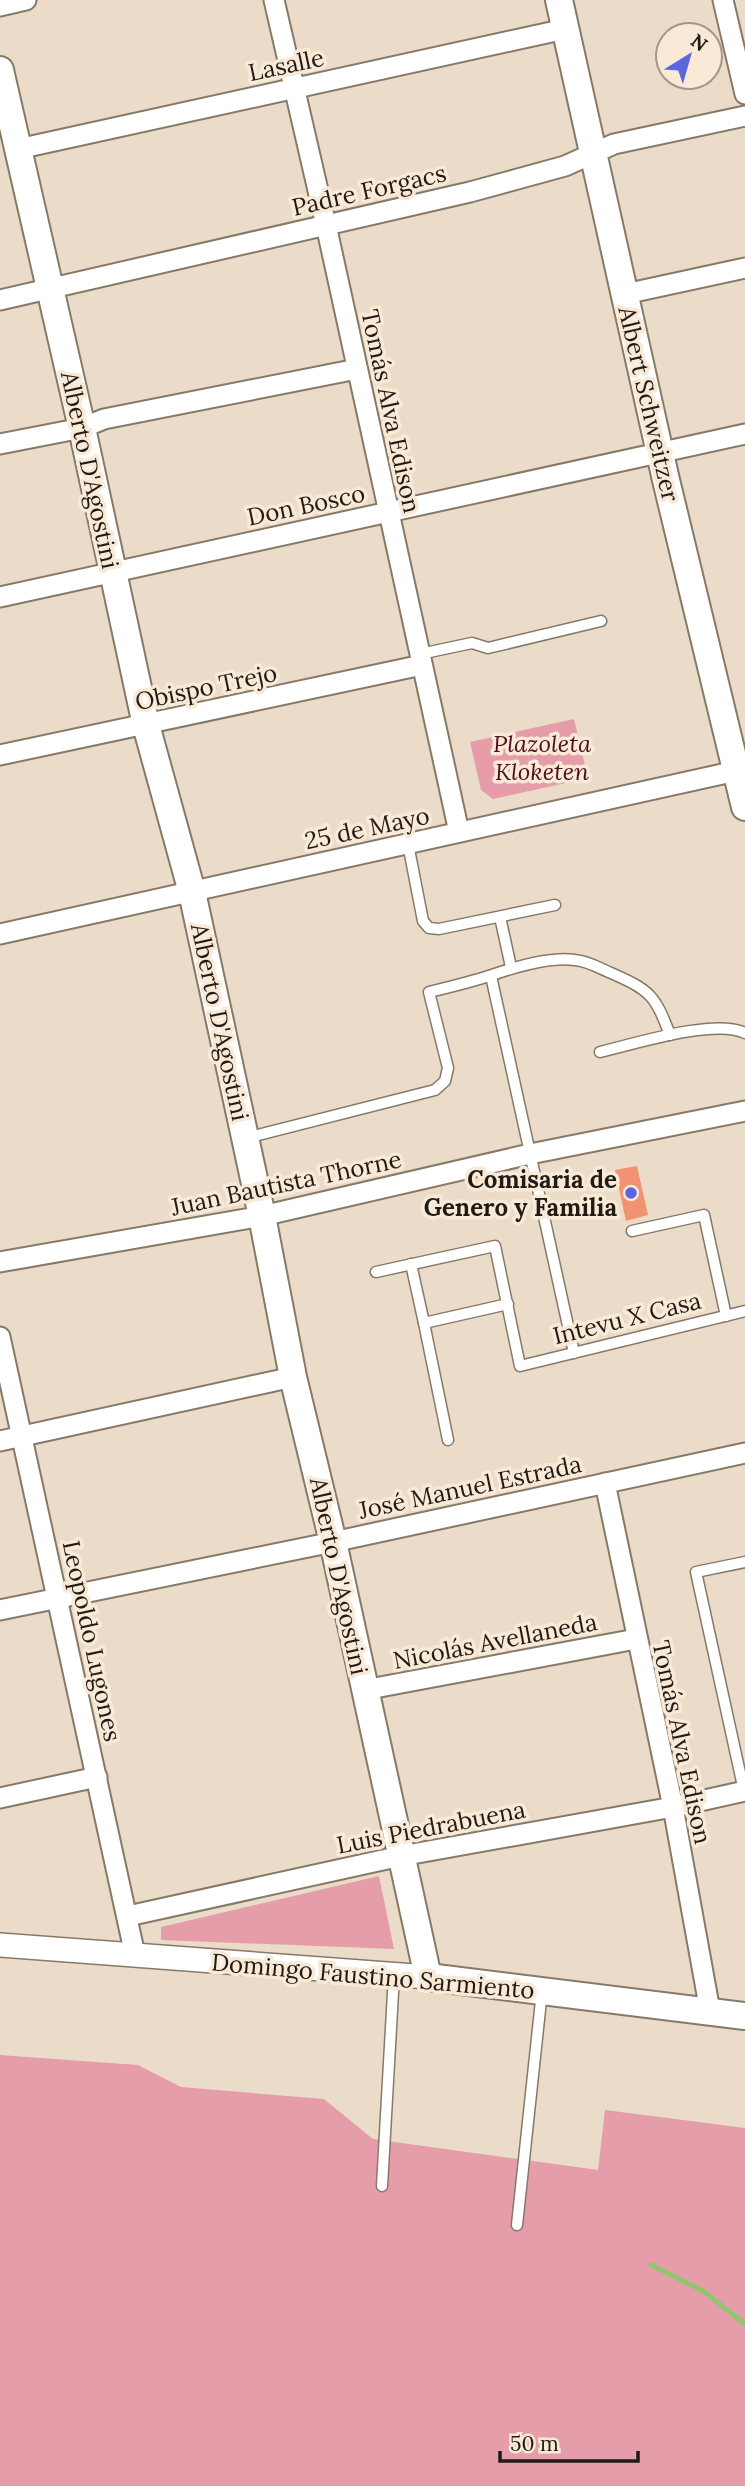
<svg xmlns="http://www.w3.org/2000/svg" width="745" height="2486" viewBox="0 0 745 2486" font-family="Lora,serif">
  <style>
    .green { fill: #e49da9 }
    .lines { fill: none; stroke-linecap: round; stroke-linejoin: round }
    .stream { stroke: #93c571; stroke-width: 5 }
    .building { fill: #f19270 }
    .service-casing { stroke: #877968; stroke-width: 13 }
    .minor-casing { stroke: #877968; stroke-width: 23 }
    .tertiary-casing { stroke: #877968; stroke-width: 26 }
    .secondary-casing { stroke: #877968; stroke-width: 30 }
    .service { stroke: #fff; stroke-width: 10 }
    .minor { stroke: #fff; stroke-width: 19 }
    .tertiary { stroke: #fff; stroke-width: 23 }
    .secondary { stroke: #fff; stroke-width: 26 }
    .poi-dot { fill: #5b66de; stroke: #f9e9d7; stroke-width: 2.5 }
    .labels { text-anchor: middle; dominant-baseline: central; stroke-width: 7; stroke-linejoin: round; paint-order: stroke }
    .street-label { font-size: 24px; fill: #211b15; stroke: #f9e9d7 }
    .park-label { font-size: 24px; font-style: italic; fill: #4e1021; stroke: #f9e9d7 }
    .poi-label { font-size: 24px; font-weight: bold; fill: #211b15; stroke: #f9e9d7; text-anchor: end }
  </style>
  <rect width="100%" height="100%" fill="#ebdcca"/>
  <!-- green -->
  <g class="green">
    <path d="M574 719 588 778 493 799 481 790 470 742Z"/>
    <path d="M379 1876 394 1949 161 1940V1927Z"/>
    <path d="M0 2055 138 2065 181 2087 324 2099 373 2139 598 2170 605 2110 745 2128V2486H0Z"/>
  </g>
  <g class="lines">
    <!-- stream -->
    <path class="stream" d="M651 2265 703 2291 745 2324"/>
  </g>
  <!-- building -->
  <path class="building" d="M637 1166 648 1215 626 1221 615 1170Z"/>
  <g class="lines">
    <defs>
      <g id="service">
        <path d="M420 654 472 643 488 648 601 621"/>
        <path d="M408 844 423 921 429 928 439 929 555 905"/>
        <path d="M500 917 511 967"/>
        <path d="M491 976 574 1353"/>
        <path d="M600 1052C634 1044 715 1018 745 1033"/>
        <path d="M246 1138 435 1090 445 1081 448 1068 429 992C450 987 471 982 492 975 515 967 551 956 575 960 588 961 599 968 611 973 650 990 655 995 670 1035"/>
        <path d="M632 1231 704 1215 726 1316"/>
        <path d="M411 1264 424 1323"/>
        <path d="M376 1272 495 1246 520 1366 745 1311"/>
        <path d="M448 1440 424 1323 508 1304"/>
        <path d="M744 1791 696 1572 745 1562"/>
        <path d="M382 2186 394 1975"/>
        <path d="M517 2225 542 1991"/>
      </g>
      <g id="minor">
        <path d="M274 0 326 225 459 832"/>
        <path d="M723 0 745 94"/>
        <path d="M0 6 26 0"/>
        <path d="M18 149 565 29"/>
        <path d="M625 294 745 268"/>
        <path d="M0 300 470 192 565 166 614 144 745 116"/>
        <path d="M0 444 82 428 104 419 357 369"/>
        <path d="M0 597 745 434"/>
        <path d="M0 755 422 665"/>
        <path d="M0 934 745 769"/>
        <path d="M0 1262 262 1216 530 1154 745 1111"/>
        <path d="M0 1337 135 1955"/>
        <path d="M0 1441 293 1377"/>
        <path d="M605 1483 673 1807 710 2011"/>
        <path d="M0 1610 333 1542 745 1453"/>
        <path d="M364 1690 636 1639"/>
        <path d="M0 1798 97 1777"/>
        <path d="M128 1916 401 1856 673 1807 745 1791"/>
      </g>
      <path id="tertiary" d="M0 1945 428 1977"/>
      <g id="secondary">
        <path d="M559 0 666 480 745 807"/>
        <path d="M0 70 82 428 146 725 192 892 262 1216 293 1377 333 1542 428 1977 745 2016"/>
      </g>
    </defs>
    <!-- service casing -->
    <use href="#service" class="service-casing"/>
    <!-- minor casing -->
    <use href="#minor" class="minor-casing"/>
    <!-- tertiary casing -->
    <use href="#tertiary" class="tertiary-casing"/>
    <!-- secondary casing -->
    <use href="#secondary" class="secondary-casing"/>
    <!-- service -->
    <use href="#service" class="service"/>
    <!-- minor -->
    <use href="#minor" class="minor"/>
    <!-- tertiary -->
    <use href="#tertiary" class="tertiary"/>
    <!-- secondary -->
    <use href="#secondary" class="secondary"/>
  </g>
  <!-- markers -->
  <circle class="poi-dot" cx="631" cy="1193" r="7"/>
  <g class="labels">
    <!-- street labels -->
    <g class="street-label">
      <text transform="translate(286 65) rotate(-12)">Lasalle</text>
      <text transform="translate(369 190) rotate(-13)">Padre Forgacs</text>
      <text transform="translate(649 404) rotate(77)">Albert Schweitzer</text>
      <text transform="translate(391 411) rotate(78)">Tomás Alva Edison</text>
      <text transform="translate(90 470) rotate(78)">Alberto D'Agostini</text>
      <text transform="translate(306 505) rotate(-12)">Don Bosco</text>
      <text transform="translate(206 687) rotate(-12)">Obispo Trejo</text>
      <text transform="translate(367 828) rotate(-12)">25 de Mayo</text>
      <text transform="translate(220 1022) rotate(78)">Alberto D'Agostini</text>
      <text transform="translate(286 1183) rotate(-12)">Juan Bautista Thorne</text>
      <text transform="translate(627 1318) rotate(-14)">Intevu X Casa</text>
      <text transform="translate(470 1487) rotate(-12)">José Manuel Estrada</text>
      <text transform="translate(339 1576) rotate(78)">Alberto D'Agostini</text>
      <text transform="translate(92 1641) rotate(78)">Leopoldo Lugones</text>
      <text transform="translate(495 1641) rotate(-11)">Nicolás Avellaneda</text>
      <text transform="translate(682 1742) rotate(78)">Tomás Alva Edison</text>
      <text transform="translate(431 1827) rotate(-11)">Luis Piedrabuena</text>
      <text transform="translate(373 1976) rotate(5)">Domingo Faustino Sarmiento</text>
    </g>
    <!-- park labels -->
    <g class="park-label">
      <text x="542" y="743">Plazoleta<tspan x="542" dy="28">Kloketen</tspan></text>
    </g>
    <!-- poi labels -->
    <g class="poi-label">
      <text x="617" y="1179">Comisaria de<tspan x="617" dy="28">Genero y Familia</tspan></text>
    </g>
  </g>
  <!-- north arrow -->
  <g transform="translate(689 56) rotate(37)"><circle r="33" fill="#f9e9d7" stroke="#a39789" stroke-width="2"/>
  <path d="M0-5L12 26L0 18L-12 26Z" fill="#5b66de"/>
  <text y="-10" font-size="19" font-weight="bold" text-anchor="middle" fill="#211b15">N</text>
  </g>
  <!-- scale -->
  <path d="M500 2451v10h138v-10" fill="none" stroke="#211b15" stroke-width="3.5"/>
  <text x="510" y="2451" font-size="21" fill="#211b15" stroke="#f9e9d7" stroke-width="5" paint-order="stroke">50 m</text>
</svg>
